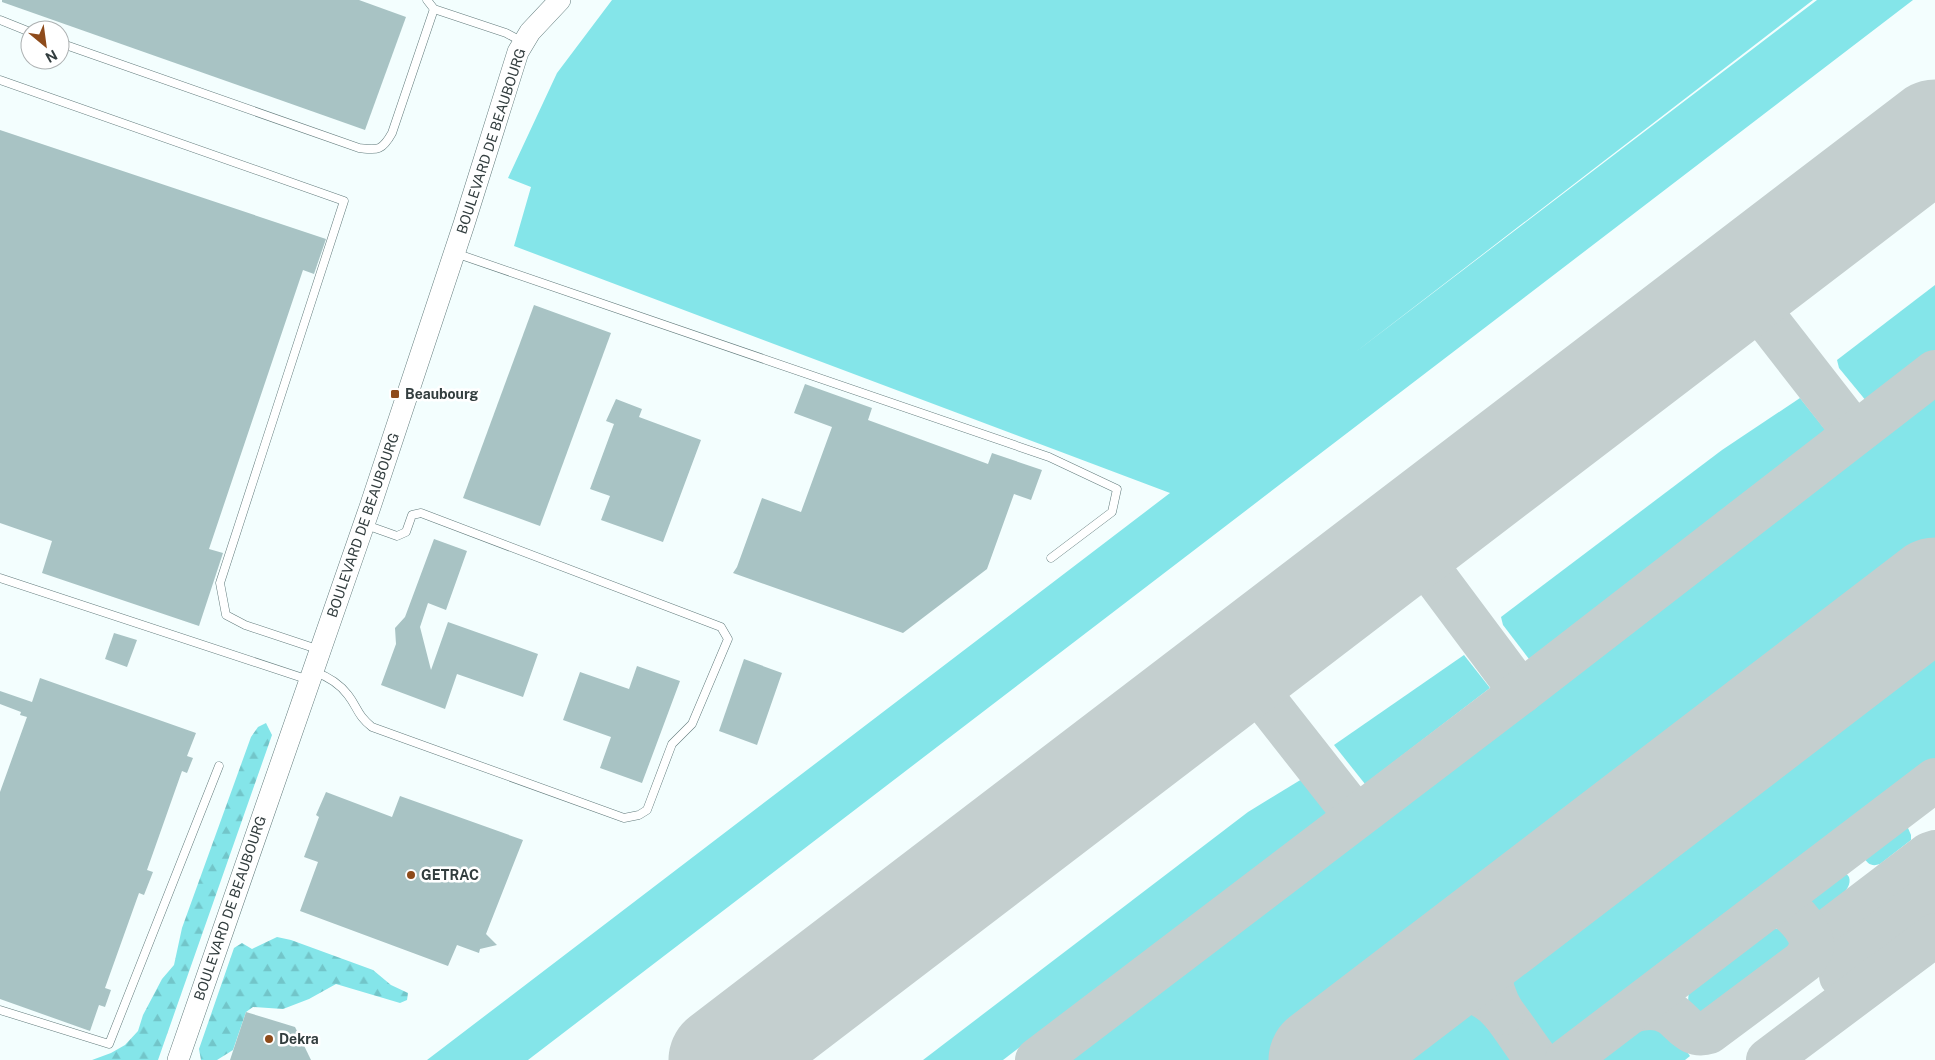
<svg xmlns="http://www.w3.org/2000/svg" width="1935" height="1060" viewBox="0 0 1935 1060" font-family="'Public Sans',sans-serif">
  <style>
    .green { fill: #84e5e9 }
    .forest { fill: url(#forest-firs) }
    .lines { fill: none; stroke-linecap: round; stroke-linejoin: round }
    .taxiway { stroke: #c4cfcf; stroke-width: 44 }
    .runway { stroke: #c4cfcf; stroke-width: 109 }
    .building { fill: #a8c3c4 }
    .service-casing { stroke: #627b7c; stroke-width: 9 }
    .secondary-casing { stroke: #627b7c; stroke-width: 22 }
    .service { stroke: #fff; stroke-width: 8 }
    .secondary { stroke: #fff; stroke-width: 21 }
    .poi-dot { fill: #8e4b1b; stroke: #fff; stroke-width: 2 }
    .labels { text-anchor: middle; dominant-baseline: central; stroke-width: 5; stroke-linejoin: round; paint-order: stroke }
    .street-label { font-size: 14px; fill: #323d3e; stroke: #fff }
    .poi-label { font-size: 14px; font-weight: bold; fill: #323d3e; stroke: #fff; text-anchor: start }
  </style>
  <defs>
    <pattern id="forest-firs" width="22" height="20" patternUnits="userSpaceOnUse" patternTransform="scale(1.25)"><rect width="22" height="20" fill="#84e5e9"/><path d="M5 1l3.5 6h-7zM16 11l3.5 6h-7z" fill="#72c5c9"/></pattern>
  </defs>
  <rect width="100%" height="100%" fill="#f3fefe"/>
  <!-- green -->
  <g class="green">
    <path d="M612 0H1813L1353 354 1817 0H1913L528 1060H427L1170 493 514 246 531 187 508 178 557 73Z"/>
    <path d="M1935 285V350L1867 402 1839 368 1837 360Z"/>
    <path d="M1935 394V563L1285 1060H1062Z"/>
    <path d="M1800 398 1827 432 1529 659 1503 625 1501 617 1722 450Z"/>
    <path d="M1935 624V767L1582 1037C1574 1042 1566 1046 1557 1046 1529 1046 1504 1002 1506 978 1506 961 1518 946 1529 934Z"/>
    <path d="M1464 655 1490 688 1365 784 1334 745Z"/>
    <path d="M1302 779 1329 812 1003 1060H923L1248 812Z"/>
    <path d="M1896 823H1903L1908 828 1911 835V840L1880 864C1872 867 1867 864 1864 857V847Z"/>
    <path d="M1835 869C1840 870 1846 872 1849 877 1854 891 1828 906 1819 912H1812L1804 901 1805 892Z"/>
    <path d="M1765 927C1779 929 1803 931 1796 951L1780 964 1776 963 1767 969 1768 974 1742 995 1737 992 1726 1000 1727 1005C1720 1010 1713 1019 1705 1021 1685 1028 1686 993 1692 983 1700 967 1747 931 1765 927Z"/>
    <path d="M1455 1005C1482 1010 1491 1015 1508 1036 1514 1044 1519 1051 1522 1060H1363C1391 1039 1419 1010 1455 1005Z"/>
    <path d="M1643 1024C1670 1024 1676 1036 1690 1056L1685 1060H1596L1634 1025Z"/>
  </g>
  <!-- forest -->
  <g class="forest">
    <path d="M266 723 272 735 158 1060H92L111 1053 125 1045 138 1031 143 1015 162 979 174 965 182 928 251 737 258 727Z"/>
    <path d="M277 937 291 940 373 970 391 985 408 993 407 1000 400 1003 336 984 309 999 283 1009 253 1007 246 1012 233 1050 217 1060H201L199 1049 234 948 242 943 252 949Z"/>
  </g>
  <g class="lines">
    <!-- taxiway -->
    <g class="taxiway">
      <path d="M1739 284 1855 433"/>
      <path d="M1406 538 1521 692"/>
      <path d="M1238 666 1356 816"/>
      <path d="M1809 933 1816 937 1824 934 1929 854 1935 852"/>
      <path d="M1841 976V967L1845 961 1935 892"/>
      <path d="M1391 1008C1401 1002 1411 995 1422 990 1449 979 1484 990 1503 1013 1515 1028 1525 1045 1537 1060"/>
      <path d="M1632 1011C1645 1007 1659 1006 1671 1014 1684 1023 1690 1038 1709 1032L1804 961 1812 948C1814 936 1796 912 1784 908 1778 906 1771 907 1765 909"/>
      <path d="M1503 1013C1487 986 1483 953 1503 927 1510 918 1520 910 1529 902"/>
      <path d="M752 1037 769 1060"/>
      <path d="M1037 1060 1521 692 1935 372"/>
      <path d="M1567 1060 1935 780"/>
      <path d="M1768 1060 1935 935"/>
    </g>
    <!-- runway -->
    <g class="runway">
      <path d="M723 1060 1935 134"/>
      <path d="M1323 1060 1935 592"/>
    </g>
  </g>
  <!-- building -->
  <g class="building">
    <path d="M2 0H359L406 17 365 130 2 2Z"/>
    <path d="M0 130 326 239 314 274 303 270 209 549 223 553 199 626 42 573 52 541 0 523Z"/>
    <path d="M534 305 611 333 540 526 463 498Z"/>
    <path d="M805 384 872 408 868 420 988 464 992 453 1042 470 1031 500 1014 494 987 569 903 633 733 573 737 567 762 498 801 512 832 427 794 413Z"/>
    <path d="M616 399 642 409 639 417 701 440 663 542 601 520 610 496 590 489 614 424 606 421Z"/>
    <path d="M434 539 467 551 446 610 428 603 420 627 431 670 448 622 538 654 523 697 457 674 445 709 381 685 396 644 395 628 405 617Z"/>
    <path d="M114 633 137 640 127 667 105 659Z"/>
    <path d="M744 659 782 673 757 745 719 731Z"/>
    <path d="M637 666 680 681 642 783 600 768 611 737 563 720 580 672 629 689Z"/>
    <path d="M40 678 196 733 187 756 193 758 187 773 182 771 147 870 153 872 144 895 139 893 105 988 111 990 105 1007 99 1005 90 1031 0 999V792L27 717 20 715 21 712 0 704V691L32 702Z"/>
    <path d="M326 792 392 817 400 796 523 840 486 934 497 945 480 949 479 953 457 945 448 966 300 911 318 862 304 857 319 817 316 815Z"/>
    <path d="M246 1012 295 1027 311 1060H230Z"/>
  </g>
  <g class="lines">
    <defs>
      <g id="service">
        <path d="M427 0 434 9 506 33 521 41"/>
        <path d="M0 20 30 32"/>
        <path d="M60 43 359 148C378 150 382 151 392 133L434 9"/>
        <path d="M0 80 344 201 220 583 226 615 245 625 320 650"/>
        <path d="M455 253 1049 457 1117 489 1112 512 1051 558"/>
        <path d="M0 578 309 680"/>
        <path d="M315 672C329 677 339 683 348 695 358 708 357 715 372 727L624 818 639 815 647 810 672 744 692 724 728 639 721 627 421 513 412 515 406 532 397 536 366 525"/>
        <path d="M0 1010 109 1044 219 766"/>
      </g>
      <path id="secondary" d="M178 1060 370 507 464 224 518 52 530 32 560 0"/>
    </defs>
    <!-- service casing -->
    <use href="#service" class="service-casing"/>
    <!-- secondary casing -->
    <use href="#secondary" class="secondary-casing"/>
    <!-- service -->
    <use href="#service" class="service"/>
    <!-- secondary -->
    <use href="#secondary" class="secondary"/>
  </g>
  <!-- markers -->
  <g class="poi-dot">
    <rect x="390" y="389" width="10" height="10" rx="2.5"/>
    <circle cx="411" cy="875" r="5"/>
    <circle cx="269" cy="1039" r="5"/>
  </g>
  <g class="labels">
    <!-- street labels -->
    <g class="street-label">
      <text transform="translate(491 141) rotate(-72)">BOULEVARD DE BEAUBOURG</text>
      <text transform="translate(363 525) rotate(-71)">BOULEVARD DE BEAUBOURG</text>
      <text transform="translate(230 908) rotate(-71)">BOULEVARD DE BEAUBOURG</text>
    </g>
    <!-- poi labels -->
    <g class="poi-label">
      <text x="405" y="394">Beaubourg</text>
      <text x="421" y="875">GETRAC</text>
      <text x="279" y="1039">Dekra</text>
    </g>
  </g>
  <!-- north arrow -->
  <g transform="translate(45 45) rotate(151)"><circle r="24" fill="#ffffff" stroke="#adb1b2"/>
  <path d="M0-4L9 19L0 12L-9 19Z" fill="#8e4b1b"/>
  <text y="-8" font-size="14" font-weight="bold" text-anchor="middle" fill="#323d3e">N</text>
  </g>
</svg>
